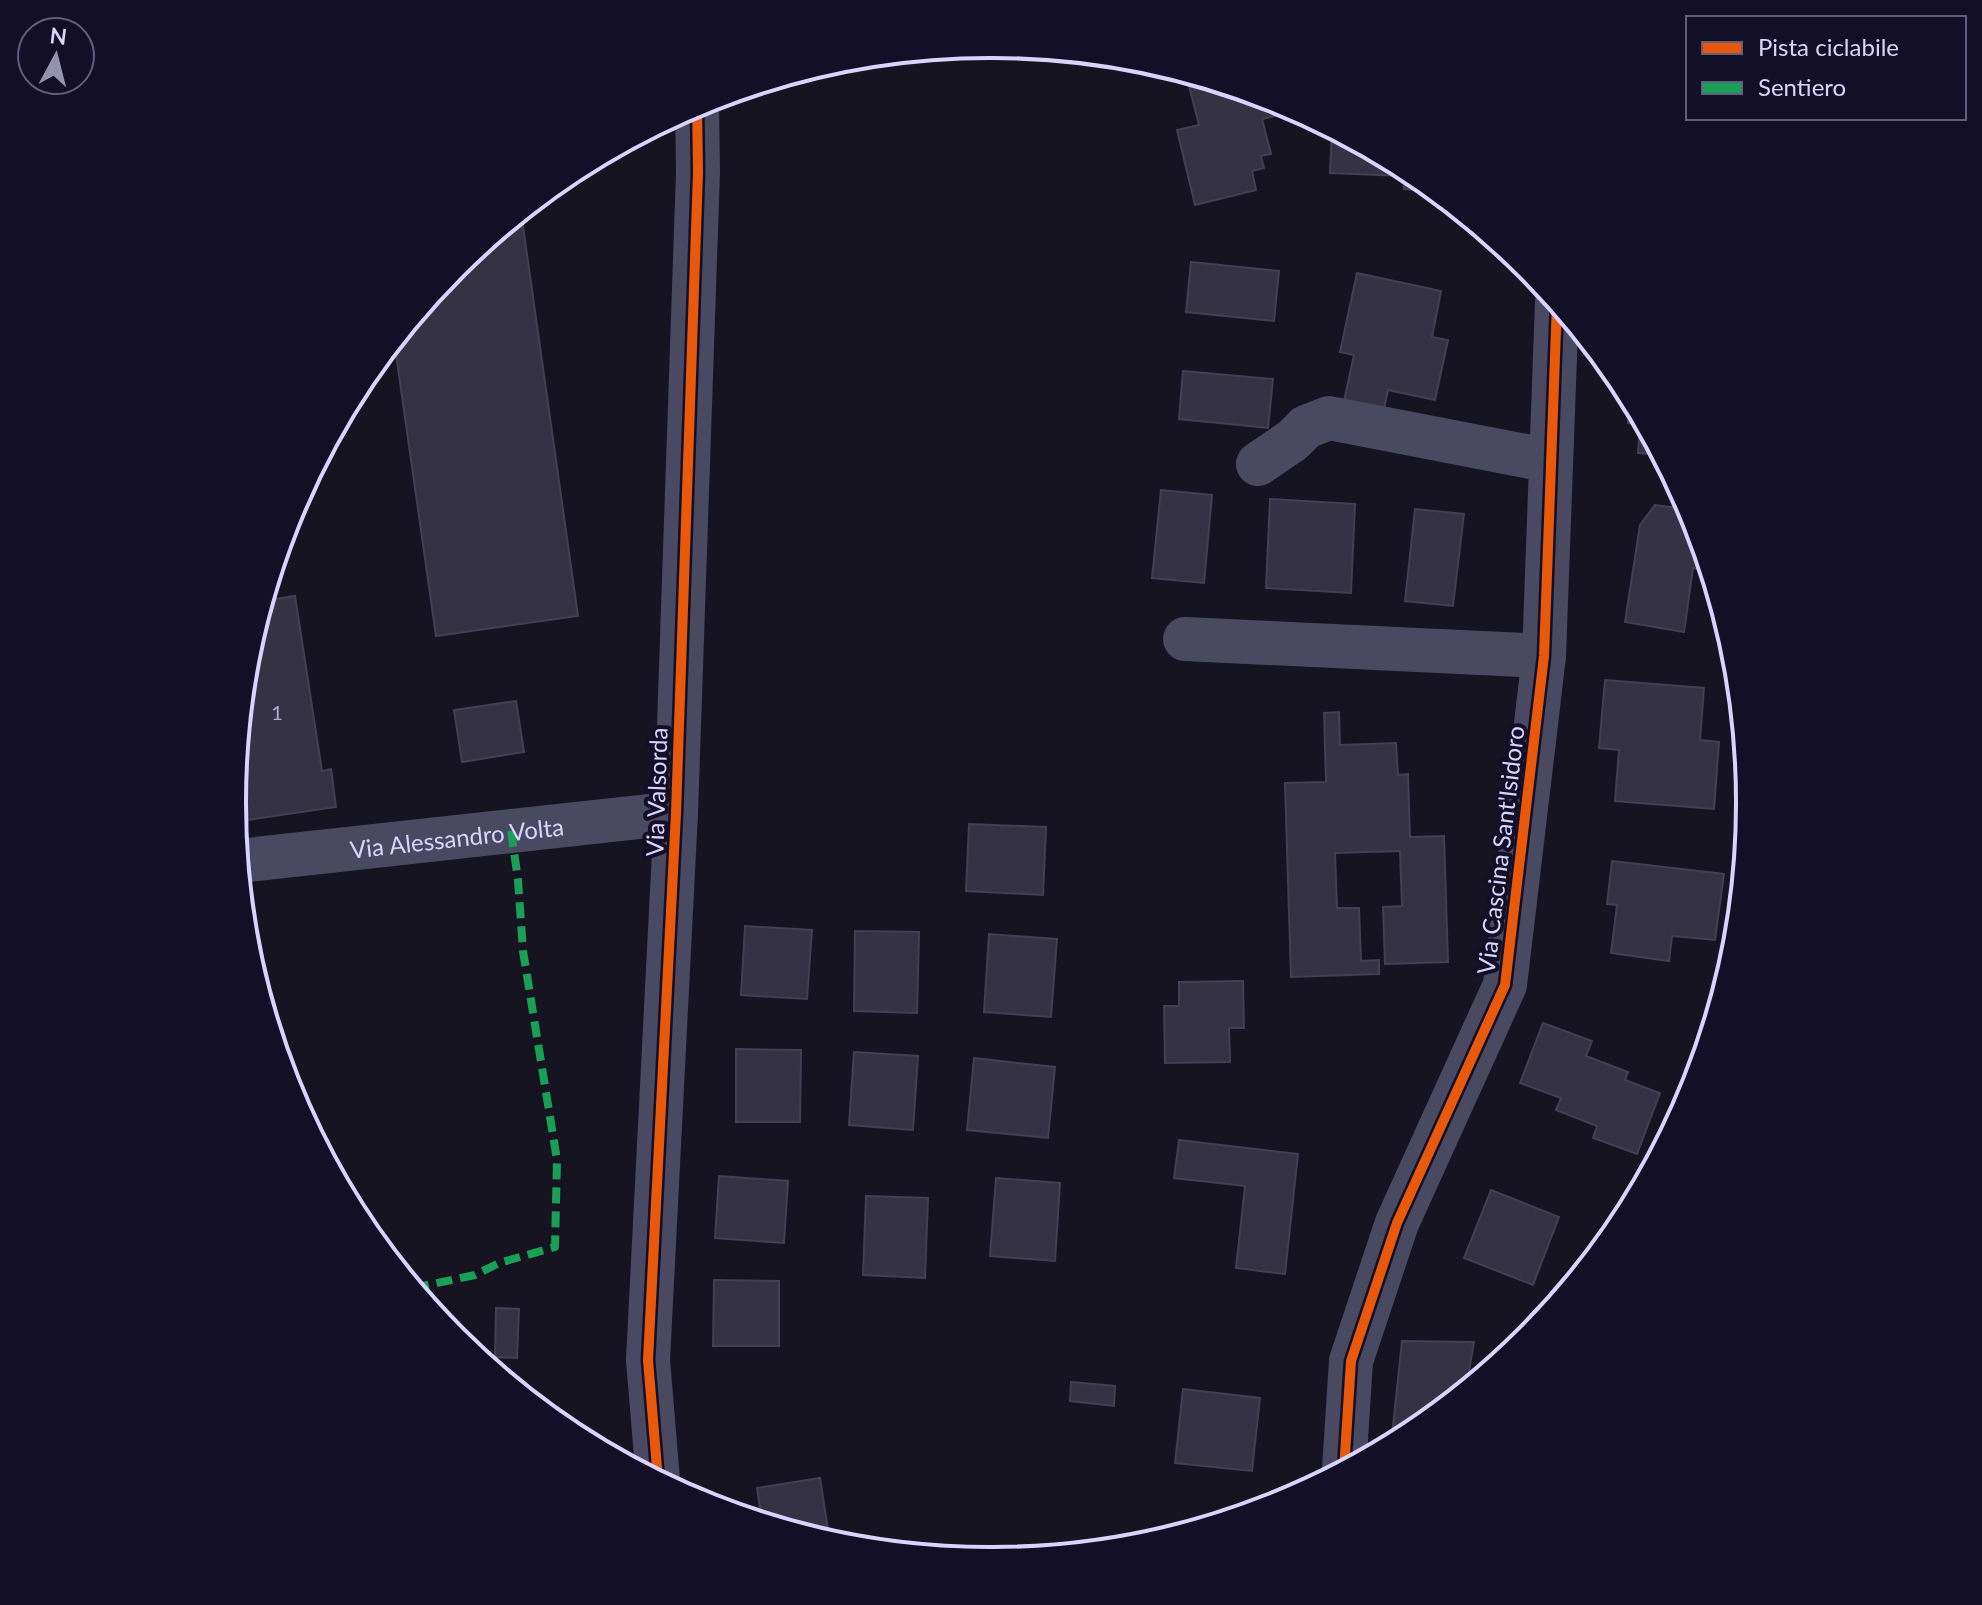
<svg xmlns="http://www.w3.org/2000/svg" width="1982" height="1605" viewBox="0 0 1982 1605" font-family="Lato,sans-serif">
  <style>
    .building { fill: #343243; stroke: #433f54; stroke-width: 2 }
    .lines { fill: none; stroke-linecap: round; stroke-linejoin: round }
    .minor { stroke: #4a4962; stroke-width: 44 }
    .tertiary { stroke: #4a4962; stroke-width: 44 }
    .quiet { stroke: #1a9f57; stroke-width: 8; stroke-dasharray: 16 8; stroke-linecap: butt }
    .cycleway-casing { stroke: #130f26; stroke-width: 15 }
    .cycleway { stroke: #e8590c; stroke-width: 10 }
    .labels { text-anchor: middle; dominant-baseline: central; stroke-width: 8; stroke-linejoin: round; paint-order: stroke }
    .number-label { font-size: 20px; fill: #b0acd0 }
    .street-label { font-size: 24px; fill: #d9d4ff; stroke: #130f26 }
    .rim { fill: none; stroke: #d9d4ff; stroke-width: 4 }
  </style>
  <rect width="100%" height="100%" fill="#161421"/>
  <!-- building -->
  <g class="building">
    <path d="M1209 80 1281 102 1284 114 1262 119 1271 154 1261 156 1264 168 1252 171 1256 190 1195 205 1177 130 1199 125 1189 86Z"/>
    <path d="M1332 129 1413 172 1435 191 1404 189V176L1330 173Z"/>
    <path d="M521 212 578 616 436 636 394 340 455 266Z"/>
    <path d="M1191 262 1279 271 1274 321 1186 312Z"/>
    <path d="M1357 273 1441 291 1432 337 1448 340 1435 400 1388 390 1382 418 1342 410 1354 355 1340 352Z"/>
    <path d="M1183 371 1273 379 1268 428 1179 419Z"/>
    <path d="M1630 397 1661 455 1638 453 1640 424 1628 423Z"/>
    <path d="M1161 490 1212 495 1204 583 1152 578Z"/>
    <path d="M1270 499 1355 504 1351 593 1266 588Z"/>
    <path d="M1655 505 1691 510 1710 571 1693 568 1684 632 1625 622 1640 525Z"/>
    <path d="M1415 509 1464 514 1453 606 1405 601Z"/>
    <path d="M295 596 322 771 331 769 336 807 234 822 233 802 247 654 263 601Z"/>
    <path d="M1605 680 1704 688 1700 740 1719 742 1714 809 1615 801 1619 750 1599 748Z"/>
    <path d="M516 701 524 752 462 762 454 710Z"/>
    <path d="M1339 712 1340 745 1396 743 1398 775 1408 774 1410 837 1444 836 1448 962 1385 964 1383 907 1402 906 1400 851 1335 853 1337 908H1359L1361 961 1379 960V974L1291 977 1285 783 1326 782 1324 713Z"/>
    <path d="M969 824 1046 827 1043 895 966 891Z"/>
    <path d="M1612 861 1724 874 1715 940 1672 936 1669 961 1611 953 1617 905 1607 904Z"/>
    <path d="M745 926 812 930 807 999 741 995Z"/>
    <path d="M855 931 919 932 917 1013 854 1011Z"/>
    <path d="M989 934 1057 939 1051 1017 984 1012Z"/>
    <path d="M1243 981 1244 1028H1229L1230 1062 1165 1063 1164 1006H1179V982Z"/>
    <path d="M1543 1023 1592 1041 1586 1056 1628 1072 1625 1080 1660 1093 1637 1154 1593 1138 1597 1126 1556 1110 1561 1098 1520 1083Z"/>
    <path d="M736 1049 801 1050 800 1122H736Z"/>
    <path d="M854 1052 918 1056 913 1130 849 1125Z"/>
    <path d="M974 1058 1055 1067 1048 1138 967 1130Z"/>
    <path d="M1179 1140 1298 1154 1285 1274 1236 1268 1245 1186 1174 1178Z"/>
    <path d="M719 1176 788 1181 784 1243 715 1238Z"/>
    <path d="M996 1178 1060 1183 1055 1261 990 1256Z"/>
    <path d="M1491 1190 1559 1217 1533 1285 1464 1258Z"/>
    <path d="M866 1196 928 1198 925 1278 863 1275Z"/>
    <path d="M714 1280 779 1281V1346H713Z"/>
    <path d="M496 1308 519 1309 517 1358 495 1357Z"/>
    <path d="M1402 1341 1474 1342 1466 1389 1412 1433 1391 1445Z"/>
    <path d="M1071 1382 1115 1386 1114 1406 1070 1401Z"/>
    <path d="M1183 1389 1260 1398 1252 1471 1175 1463Z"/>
    <path d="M820 1478 830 1543 762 1522 757 1488Z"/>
  </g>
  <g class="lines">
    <!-- minor -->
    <g class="minor">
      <path d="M1258 464 1293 440 1306 427 1329 418 1551 461"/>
      <path d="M1185 639 1544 656"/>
      <path id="s1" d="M238 861 676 813"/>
      <path d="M1344 1470 1351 1361 1397 1223 1505 985 1544 656 1557 302"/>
    </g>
    <!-- tertiary -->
    <path class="tertiary" d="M658 1480 648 1360 676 813 698 172 697 104"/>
    <!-- quiet -->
    <path class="quiet" d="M413 1288 475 1275 499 1263 555 1247 557 1160 523 951 518 880 511 830"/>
    <defs>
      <g id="cycleway">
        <path d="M1344 1470 1351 1361 1397 1223 1505 985 1544 656 1557 302"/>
        <path d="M658 1480 648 1360 676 813 698 172 697 104"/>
      </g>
    </defs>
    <!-- cycleway casing -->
    <use href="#cycleway" class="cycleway-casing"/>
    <!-- cycleway -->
    <use href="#cycleway" class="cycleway"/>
  </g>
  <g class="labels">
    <!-- number labels -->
    <g class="number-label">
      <text x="277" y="712">1</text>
    </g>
    <!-- street labels -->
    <g class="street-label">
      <text transform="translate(656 792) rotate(-88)">Via Valsorda</text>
      <text stroke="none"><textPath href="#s1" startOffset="220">Via Alessandro Volta</textPath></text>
      <text transform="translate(1500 850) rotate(-83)">Via Cascina Sant'Isidoro</text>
    </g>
  </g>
  <!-- crop -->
  <path d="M0 0H1982V1605H0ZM990 58H992A744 744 0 0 1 1736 802V803A744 744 0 0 1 992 1547H990A744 744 0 0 1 246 803V802A744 744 0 0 1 990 58Z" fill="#130f26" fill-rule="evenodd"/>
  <path class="rim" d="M990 58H992A744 744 0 0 1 1736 802V803A744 744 0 0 1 992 1547H990A744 744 0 0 1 246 803V802A744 744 0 0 1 990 58Z"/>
  <!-- legend -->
  <rect x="1686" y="16" width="280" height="104" fill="#130f26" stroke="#625e7d" stroke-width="2"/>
  <rect x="1702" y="42" width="40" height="12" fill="#e8590c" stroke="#625e7d" stroke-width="2"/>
  <text x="1758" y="56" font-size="24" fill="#d9d4ff">Pista ciclabile</text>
  <rect x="1702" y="82" width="40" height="12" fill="#1a9f57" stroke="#625e7d" stroke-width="2"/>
  <text x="1758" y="96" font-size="24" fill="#d9d4ff">Sentiero</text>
  <!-- north arrow -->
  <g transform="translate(56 56) rotate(7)"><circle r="38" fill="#130f26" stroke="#625e7d" stroke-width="2"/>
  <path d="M0-6L14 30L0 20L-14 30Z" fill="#9591b1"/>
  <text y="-12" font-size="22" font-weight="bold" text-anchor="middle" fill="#d9d4ff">N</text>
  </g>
</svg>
